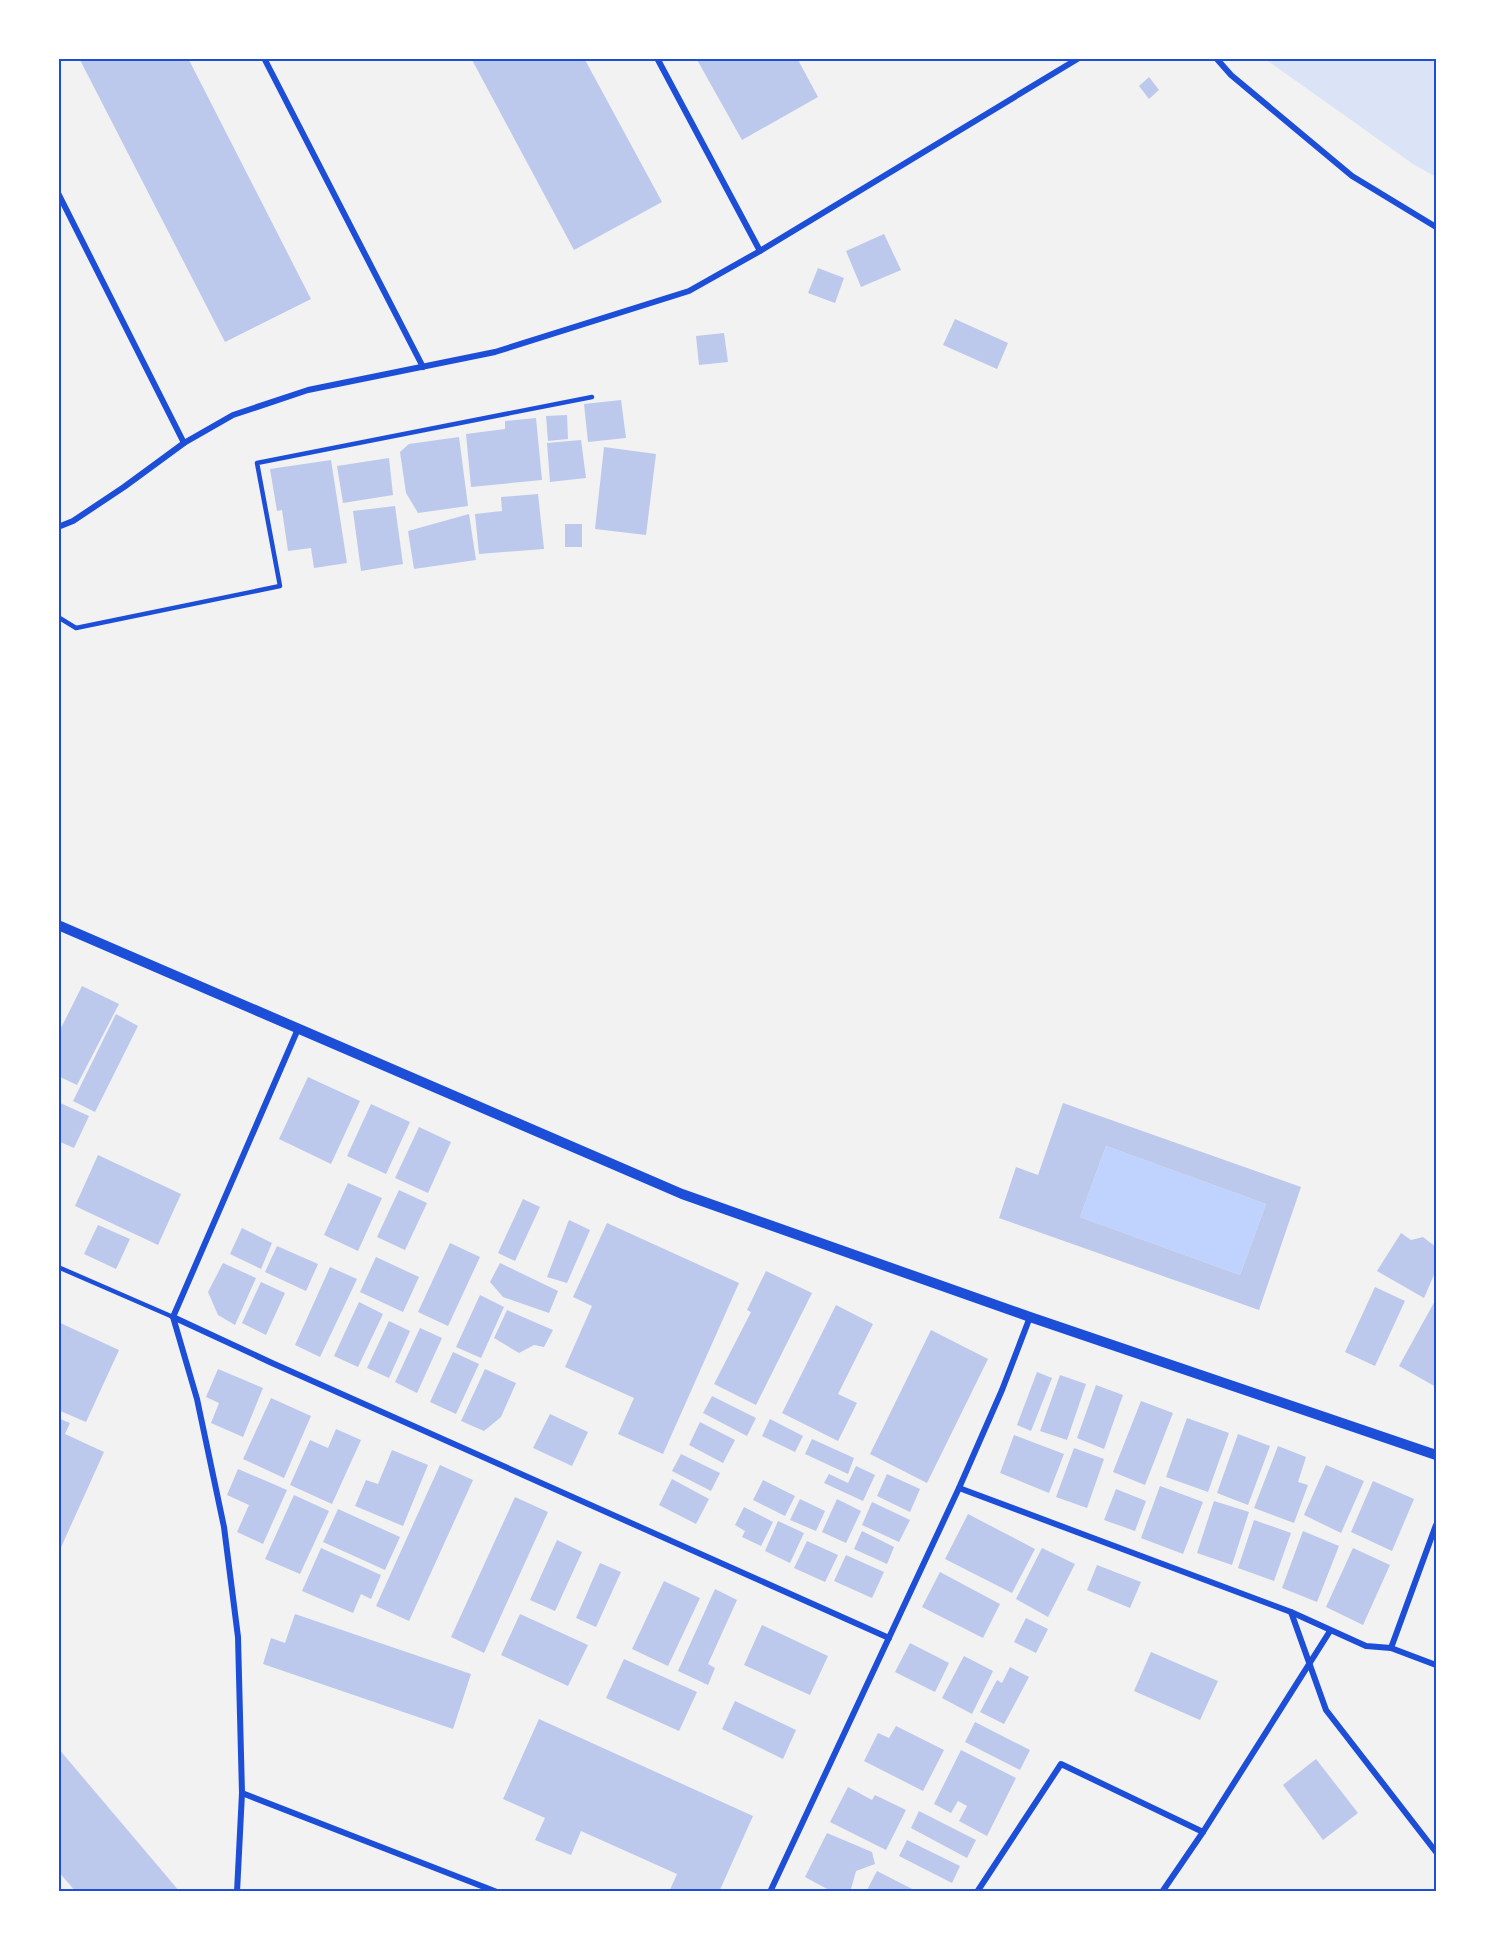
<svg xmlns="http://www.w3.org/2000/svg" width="1495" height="1950" viewBox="0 0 1495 1950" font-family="Spectral,serif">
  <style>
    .green { fill: #dbe4f7 }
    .water { fill: #bfd3fe }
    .building { fill: #bdc9ec; fill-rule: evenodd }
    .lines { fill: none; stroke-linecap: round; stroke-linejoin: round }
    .service { stroke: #1d4ed8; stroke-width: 4.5 }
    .minor { stroke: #1d4ed8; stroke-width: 6 }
    .tertiary { stroke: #1d4ed8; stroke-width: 10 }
    .neatline { fill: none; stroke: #1d4ed8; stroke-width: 2 }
  </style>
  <rect width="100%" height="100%" fill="#f2f2f2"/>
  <!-- green -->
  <path class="green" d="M1265 59H1436V177L1413 164Z"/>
  <!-- water -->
  <path class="water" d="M1106 1146 1266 1204 1240 1275 1080 1217Z"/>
  <!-- building -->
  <g class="building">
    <path d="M79 58H188L311 299 225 342Z"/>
    <path d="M471 58H584L662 202 574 250Z"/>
    <path d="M696 58H797L818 97 742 140Z"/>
    <path d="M1149 77 1159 90 1149 99 1139 86Z"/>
    <path d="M884 234 901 270 861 287 846 251Z"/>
    <path d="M818 268 844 278 835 303 808 293Z"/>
    <path d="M955 319 1008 343 997 369 943 345Z"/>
    <path d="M724 333 728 362 699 365 696 336Z"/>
    <path d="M621 400 626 438 588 442 584 404Z"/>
    <path d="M567 415 568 439 548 441 546 416Z"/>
    <path d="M536 418 542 480 471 487 466 434 505 429V421Z"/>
    <path d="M459 437 468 506 418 513 406 493 400 452 409 444Z"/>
    <path d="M581 440 586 478 550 482 547 443Z"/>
    <path d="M604 447 656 454 646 535 595 529Z"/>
    <path d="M389 458 393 495 343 503 337 466Z"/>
    <path d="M331 460 347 563 314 568 311 548 288 551 282 510 277 511 270 469Z"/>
    <path d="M538 494 544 549 479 554 475 514 502 511 501 497Z"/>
    <path d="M395 506 403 564 361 571 353 511Z"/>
    <path d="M469 514 476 560 414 569 408 531Z"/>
    <rect x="565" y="524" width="17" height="23"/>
    <path d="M82 986 119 1004 77 1085 58 1076V1034Z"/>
    <path d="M116 1014 138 1026 95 1112 73 1101Z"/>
    <path d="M308 1077 360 1101 331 1164 279 1139Z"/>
    <path d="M58 1102 89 1116 74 1148 58 1141Z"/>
    <path d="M1063 1103 1301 1187 1259 1310 999 1218 1016 1167 1038 1175ZM1106 1146 1266 1204 1240 1275 1080 1217Z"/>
    <path d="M371 1104 410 1122 386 1174 347 1156Z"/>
    <path d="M419 1127 451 1142 428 1193 395 1178Z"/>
    <path d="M98 1155 181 1194 158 1245 75 1206Z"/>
    <path d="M348 1183 382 1198 358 1251 324 1235Z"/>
    <path d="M399 1190 427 1203 405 1250 377 1237Z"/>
    <path d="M523 1199 540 1207 515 1261 498 1253Z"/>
    <path d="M569 1220 590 1230 567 1283 547 1277Z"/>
    <path d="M607 1223 739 1283 663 1454 618 1434 634 1398 565 1367 592 1306 573 1297Z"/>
    <path d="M98 1225 130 1239 116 1269 84 1254Z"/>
    <path d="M242 1228 272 1243 261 1269 230 1254Z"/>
    <path d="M1401 1233 1411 1240 1423 1237 1436 1247V1270L1424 1298 1377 1271Z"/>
    <path d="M450 1243 480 1257 448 1326 418 1312Z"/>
    <path d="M277 1246 318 1264 306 1291 265 1272Z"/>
    <path d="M376 1257 419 1277 403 1312 360 1292Z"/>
    <path d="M223 1263 256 1278 235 1325 218 1315 208 1292Z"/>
    <path d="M500 1263 558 1291 549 1313 503 1297 490 1282Z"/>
    <path d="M330 1267 357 1279 320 1357 295 1345Z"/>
    <path d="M766 1271 812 1293 756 1405 714 1384 751 1312 747 1310Z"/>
    <path d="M261 1282 285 1293 266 1335 242 1323Z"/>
    <path d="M1375 1287 1405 1301 1375 1366 1345 1352Z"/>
    <path d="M480 1295 504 1307 481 1358 456 1347Z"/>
    <path d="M1436 1299V1387L1399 1366Z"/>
    <path d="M359 1302 383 1314 358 1367 334 1356Z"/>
    <path d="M836 1305 873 1324 838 1394 857 1403 838 1441 782 1413Z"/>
    <path d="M507 1310 553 1330 544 1347 534 1345 519 1353 494 1338Z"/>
    <path d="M389 1321 410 1331 389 1378 367 1368Z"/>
    <path d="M58 1322 119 1350 86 1422 58 1410Z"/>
    <path d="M420 1328 442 1338 417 1393 395 1382Z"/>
    <path d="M931 1330 988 1359 927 1483 870 1454Z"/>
    <path d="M453 1352 479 1364 456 1414 430 1402Z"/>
    <path d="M218 1369 263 1388 243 1437 211 1423 219 1403 206 1397Z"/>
    <path d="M485 1369 516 1383 501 1417 484 1431 461 1421Z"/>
    <path d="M1037 1372 1052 1378 1031 1431 1017 1425Z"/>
    <path d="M1060 1375 1086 1384 1067 1440 1040 1431Z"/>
    <path d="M1096 1385 1123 1395 1104 1449 1077 1438Z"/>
    <path d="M712 1396 756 1418 747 1436 703 1413Z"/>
    <path d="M271 1398 311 1416 284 1478 243 1459Z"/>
    <path d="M1141 1401 1173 1413 1145 1485 1113 1472Z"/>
    <path d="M550 1414 588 1432 572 1466 533 1448Z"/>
    <path d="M58 1418 70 1423 65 1434 104 1452 58 1554Z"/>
    <path d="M1187 1418 1229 1433 1208 1492 1166 1477Z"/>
    <path d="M770 1419 803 1436 795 1452 762 1436Z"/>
    <path d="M700 1422 735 1440 723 1463 689 1445Z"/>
    <path d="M336 1429 361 1440 332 1504 290 1485 310 1440 328 1448Z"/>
    <path d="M1238 1434 1270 1446 1248 1505 1217 1493Z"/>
    <path d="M1014 1435 1064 1454 1049 1493 1000 1473Z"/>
    <path d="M812 1439 854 1458 848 1474 805 1454Z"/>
    <path d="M1278 1446 1306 1457 1298 1482 1308 1485 1294 1523 1254 1508Z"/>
    <path d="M1074 1448 1104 1459 1087 1508 1056 1497Z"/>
    <path d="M392 1450 428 1465 403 1526 355 1506 366 1480 378 1484Z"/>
    <path d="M681 1454 720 1473 711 1491 672 1471Z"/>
    <path d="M440 1465 473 1480 409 1621 376 1606Z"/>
    <path d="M1326 1465 1364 1481 1341 1533 1304 1515Z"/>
    <path d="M856 1466 875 1475 863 1501 824 1483 829 1474 848 1483Z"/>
    <path d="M238 1469 287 1490 263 1544 237 1532 249 1505 227 1495Z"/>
    <path d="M887 1474 920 1489 910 1512 877 1496Z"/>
    <path d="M672 1479 709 1499 696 1524 659 1505Z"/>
    <path d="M763 1480 795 1496 785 1516 753 1500Z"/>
    <path d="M1373 1481 1414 1499 1392 1551 1351 1532Z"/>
    <path d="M1160 1486 1203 1502 1183 1554 1141 1538Z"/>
    <path d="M1116 1489 1146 1501 1135 1531 1104 1520Z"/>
    <path d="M294 1495 329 1511 300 1574 265 1559Z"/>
    <path d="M515 1497 548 1512 484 1653 451 1637Z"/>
    <path d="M800 1499 825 1511 816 1531 790 1520Z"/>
    <path d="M837 1499 861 1511 846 1543 822 1532Z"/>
    <path d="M1214 1501 1249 1512 1232 1565 1197 1553Z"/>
    <path d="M872 1502 910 1520 899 1542 862 1525Z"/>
    <path d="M744 1507 773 1522 761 1546 742 1537 745 1531 735 1525Z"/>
    <path d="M338 1509 400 1537 385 1570 323 1542Z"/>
    <path d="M968 1514 1035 1549 1012 1593 945 1559Z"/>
    <path d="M1254 1520 1291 1533 1274 1581 1238 1568Z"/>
    <path d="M778 1521 804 1533 790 1563 765 1551Z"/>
    <path d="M862 1531 894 1547 887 1564 854 1549Z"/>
    <path d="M1303 1531 1339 1546 1317 1602 1282 1588Z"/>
    <path d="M557 1540 582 1552 555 1611 530 1600Z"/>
    <path d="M807 1541 838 1555 825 1582 794 1568Z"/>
    <path d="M321 1548 381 1575 371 1599 361 1594 353 1613 302 1591Z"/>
    <path d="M1042 1548 1075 1564 1048 1617 1016 1599Z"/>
    <path d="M1353 1548 1390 1565 1363 1625 1326 1607Z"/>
    <path d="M846 1555 884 1572 872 1598 834 1581Z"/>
    <path d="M600 1563 621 1572 596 1627 576 1618Z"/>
    <path d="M1097 1565 1141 1582 1130 1608 1087 1590Z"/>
    <path d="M940 1572 1000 1604 983 1638 922 1607Z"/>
    <path d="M664 1581 700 1598 668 1666 632 1649Z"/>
    <path d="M715 1589 737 1600 708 1664 715 1668 708 1685 678 1671Z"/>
    <path d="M295 1614 471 1674 453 1729 263 1664 271 1638 285 1643Z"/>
    <path d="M520 1614 588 1645 568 1686 501 1655Z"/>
    <path d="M1026 1618 1048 1629 1036 1653 1014 1642Z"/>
    <path d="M762 1625 828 1656 810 1695 744 1665Z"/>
    <path d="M910 1643 949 1663 935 1692 895 1672Z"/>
    <path d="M1151 1652 1218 1681 1200 1720 1134 1691Z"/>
    <path d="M964 1656 993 1671 972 1714 942 1698Z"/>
    <path d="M624 1659 697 1692 679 1731 606 1698Z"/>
    <path d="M1010 1667 1029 1677 1004 1724 980 1712 997 1680 1002 1683Z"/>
    <path d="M735 1701 796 1730 783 1759 722 1729Z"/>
    <path d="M539 1719 753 1816 719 1892H669L677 1874 581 1831 571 1855 535 1840 545 1818 503 1799Z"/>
    <path d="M975 1722 1030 1750 1020 1770 965 1742Z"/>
    <path d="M896 1726 944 1750 923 1791 864 1761 878 1733 889 1738Z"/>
    <path d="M58 1748 180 1892H76L58 1871Z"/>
    <path d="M961 1750 1016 1778 987 1836 959 1821 967 1806 958 1801 951 1813 934 1804Z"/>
    <path d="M1316 1759 1358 1813 1323 1840 1283 1785Z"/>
    <path d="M848 1787 872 1800 875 1795 906 1810 886 1850 830 1822Z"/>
    <path d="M919 1811 976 1840 967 1858 911 1828Z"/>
    <path d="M827 1833 872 1852 875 1864 856 1871 851 1889 829 1890 805 1877Z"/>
    <path d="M907 1840 960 1866 952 1883 899 1856Z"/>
    <path d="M877 1871 918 1892H866Z"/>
  </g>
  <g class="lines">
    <!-- service -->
    <g class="service">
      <path d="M58 617 76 628 280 586 257 463 592 397"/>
      <path d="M58 1267 173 1317"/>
    </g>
    <!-- minor -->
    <g class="minor">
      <path d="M264 58 423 367"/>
      <path d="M657 58 760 251"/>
      <path d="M1216 58 1231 75 1352 176 1436 227"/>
      <path d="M58 193 184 443"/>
      <path d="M58 527 73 521 124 487 184 443 233 415 308 390 495 352 689 291 760 251 1079 58"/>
      <path d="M173 1317 272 1363 889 1638"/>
      <path d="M959 1488 1291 1612 1366 1646 1391 1648 1436 1665"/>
      <path d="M1291 1612 1326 1710 1436 1852"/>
      <path d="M1391 1648 1436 1525"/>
      <path d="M242 1793 497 1892"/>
      <path d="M237 1892 242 1793 238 1637 224 1527 197 1399 173 1317 298 1029"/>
      <path d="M770 1892 959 1488 1002 1390 1030 1317"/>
      <path d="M977 1892 1061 1764 1203 1832"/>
      <path d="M1162 1892 1203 1832 1330 1631"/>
    </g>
    <!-- tertiary -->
    <path class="tertiary" d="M58 925 682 1194 1030 1317 1436 1455"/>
  </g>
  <!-- border -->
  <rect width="1495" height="1950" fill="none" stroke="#ffffff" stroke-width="120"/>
  <rect x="60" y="60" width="1375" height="1830" class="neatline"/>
</svg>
